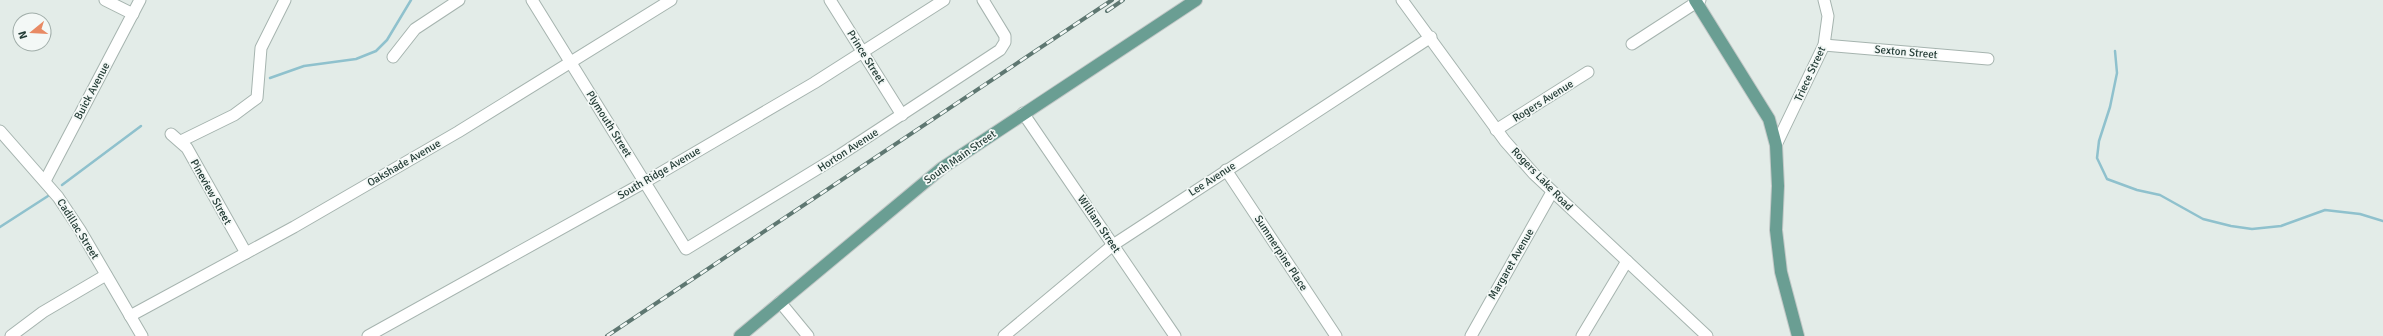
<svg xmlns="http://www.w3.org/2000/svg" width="2383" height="336" viewBox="0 0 2383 336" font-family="Signika,sans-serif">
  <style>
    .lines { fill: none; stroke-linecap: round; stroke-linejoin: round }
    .stream { stroke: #8fc1cd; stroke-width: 2.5 }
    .minor-casing { stroke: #a6b4af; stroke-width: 13 }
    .major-casing { stroke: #c2c8c7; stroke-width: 14 }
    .minor { stroke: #fff; stroke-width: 11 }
    .major { stroke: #6a9e93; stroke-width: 12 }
    .rail-casing { stroke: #5e7771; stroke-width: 4 }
    .rail { stroke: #f3f8f6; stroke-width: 2.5; stroke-dasharray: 8; stroke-linecap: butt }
    .labels { text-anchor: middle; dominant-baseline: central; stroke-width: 3.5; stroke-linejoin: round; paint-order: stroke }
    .street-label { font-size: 11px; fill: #243c36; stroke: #f3f8f6 }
  </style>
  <rect width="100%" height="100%" fill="#e3ece8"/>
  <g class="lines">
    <!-- stream -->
    <g class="stream">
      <path d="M2115 51 2117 73 2110 107 2099 141 2097 158 2107 179 2137 190 2160 195 2203 219 2231 226 2252 229 2281 226 2325 210 2360 214 2383 221"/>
      <path d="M270 78 304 66 356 59 376 51 387 40 411 0"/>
      <path d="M62 185 141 126"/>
      <path d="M0 227 48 196"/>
    </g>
    <defs>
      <g id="minor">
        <path d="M105 0 133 14"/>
        <path d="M532 0 686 249 840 155 1000 50 1005 42V36L983 0"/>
        <path d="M830 0 902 115"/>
        <path d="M1402 0 1505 141 1534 174 1707 336"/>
        <path d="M1632 44 1700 0"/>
        <path d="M1824 45 1988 59"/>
        <path d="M393 57 415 29 459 0"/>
        <path d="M1023 113 1175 336"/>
        <path d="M1496 130 1588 72"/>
        <path d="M0 131 58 197 80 230 142 336"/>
        <path d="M171 134 187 148 246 253"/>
        <path d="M181 141 234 115 257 98 261 48 285 0"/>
        <path d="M1776 145 1824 45 1828 16 1824 0"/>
        <path d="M1226 170 1336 336"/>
        <path d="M45 181 140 0"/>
        <path d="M780 302 808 336"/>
        <path d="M130 316 294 227 458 132 671 0"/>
        <path d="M11 336 43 312 106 275"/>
        <path d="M368 336 645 182 814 83 944 0"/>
        <path d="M1004 336 1113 245 1431 37"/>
        <path d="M1471 336 1552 192"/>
        <path d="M1582 336 1627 261"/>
      </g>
      <g id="major">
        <path d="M1695 0 1769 119 1776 145 1778 186 1776 230 1781 272 1798 336"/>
        <path d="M740 336 942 168 1196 0"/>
      </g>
    </defs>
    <!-- minor casing -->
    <use href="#minor" class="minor-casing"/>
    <!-- major casing -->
    <use href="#major" class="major-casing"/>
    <!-- minor -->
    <use href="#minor" class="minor"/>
    <!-- major -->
    <use href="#major" class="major"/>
    <defs>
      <g id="rail">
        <path d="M1107 11 1123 0"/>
        <path d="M607 336 1112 0"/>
      </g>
    </defs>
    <!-- rail casing -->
    <use href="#rail" class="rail-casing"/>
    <!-- rail -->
    <use href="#rail" class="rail"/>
  </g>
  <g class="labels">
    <!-- street labels -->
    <g class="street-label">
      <text transform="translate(1906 52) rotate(5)">Sexton Street</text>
      <text transform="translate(866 57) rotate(58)">Prince Street</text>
      <text transform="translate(1810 74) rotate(-65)">Triece Street</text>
      <text transform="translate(92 91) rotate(-62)">Buick Avenue</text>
      <text transform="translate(1543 101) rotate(-32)">Rogers Avenue</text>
      <text transform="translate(609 124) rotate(58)">Plymouth Street</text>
      <text transform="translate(848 150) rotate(-33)">Horton Avenue</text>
      <text transform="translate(960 157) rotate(-35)">South Main Street</text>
      <text transform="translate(404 163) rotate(-30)">Oakshade Avenue</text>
      <text transform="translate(659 173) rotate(-30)">South Ridge Avenue</text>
      <text transform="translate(1212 179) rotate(-33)">Lee Avenue</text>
      <text transform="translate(1542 179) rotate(46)">Rogers Lake Road</text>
      <text transform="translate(211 192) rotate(61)">Pineview Street</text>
      <text transform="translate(1099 224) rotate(56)">William Street</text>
      <text transform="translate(78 229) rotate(58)">Cadillac Street</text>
      <text transform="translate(1281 253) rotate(57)">Summerpine Place</text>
      <text transform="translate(1511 264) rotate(-60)">Margaret Avenue</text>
    </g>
  </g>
  <!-- north arrow -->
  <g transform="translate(32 32) rotate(252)"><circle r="19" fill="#f3f8f6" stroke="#a0ada9"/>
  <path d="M0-3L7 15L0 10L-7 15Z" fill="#e88a64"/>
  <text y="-6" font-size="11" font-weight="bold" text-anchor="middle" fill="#243c36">N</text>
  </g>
</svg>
